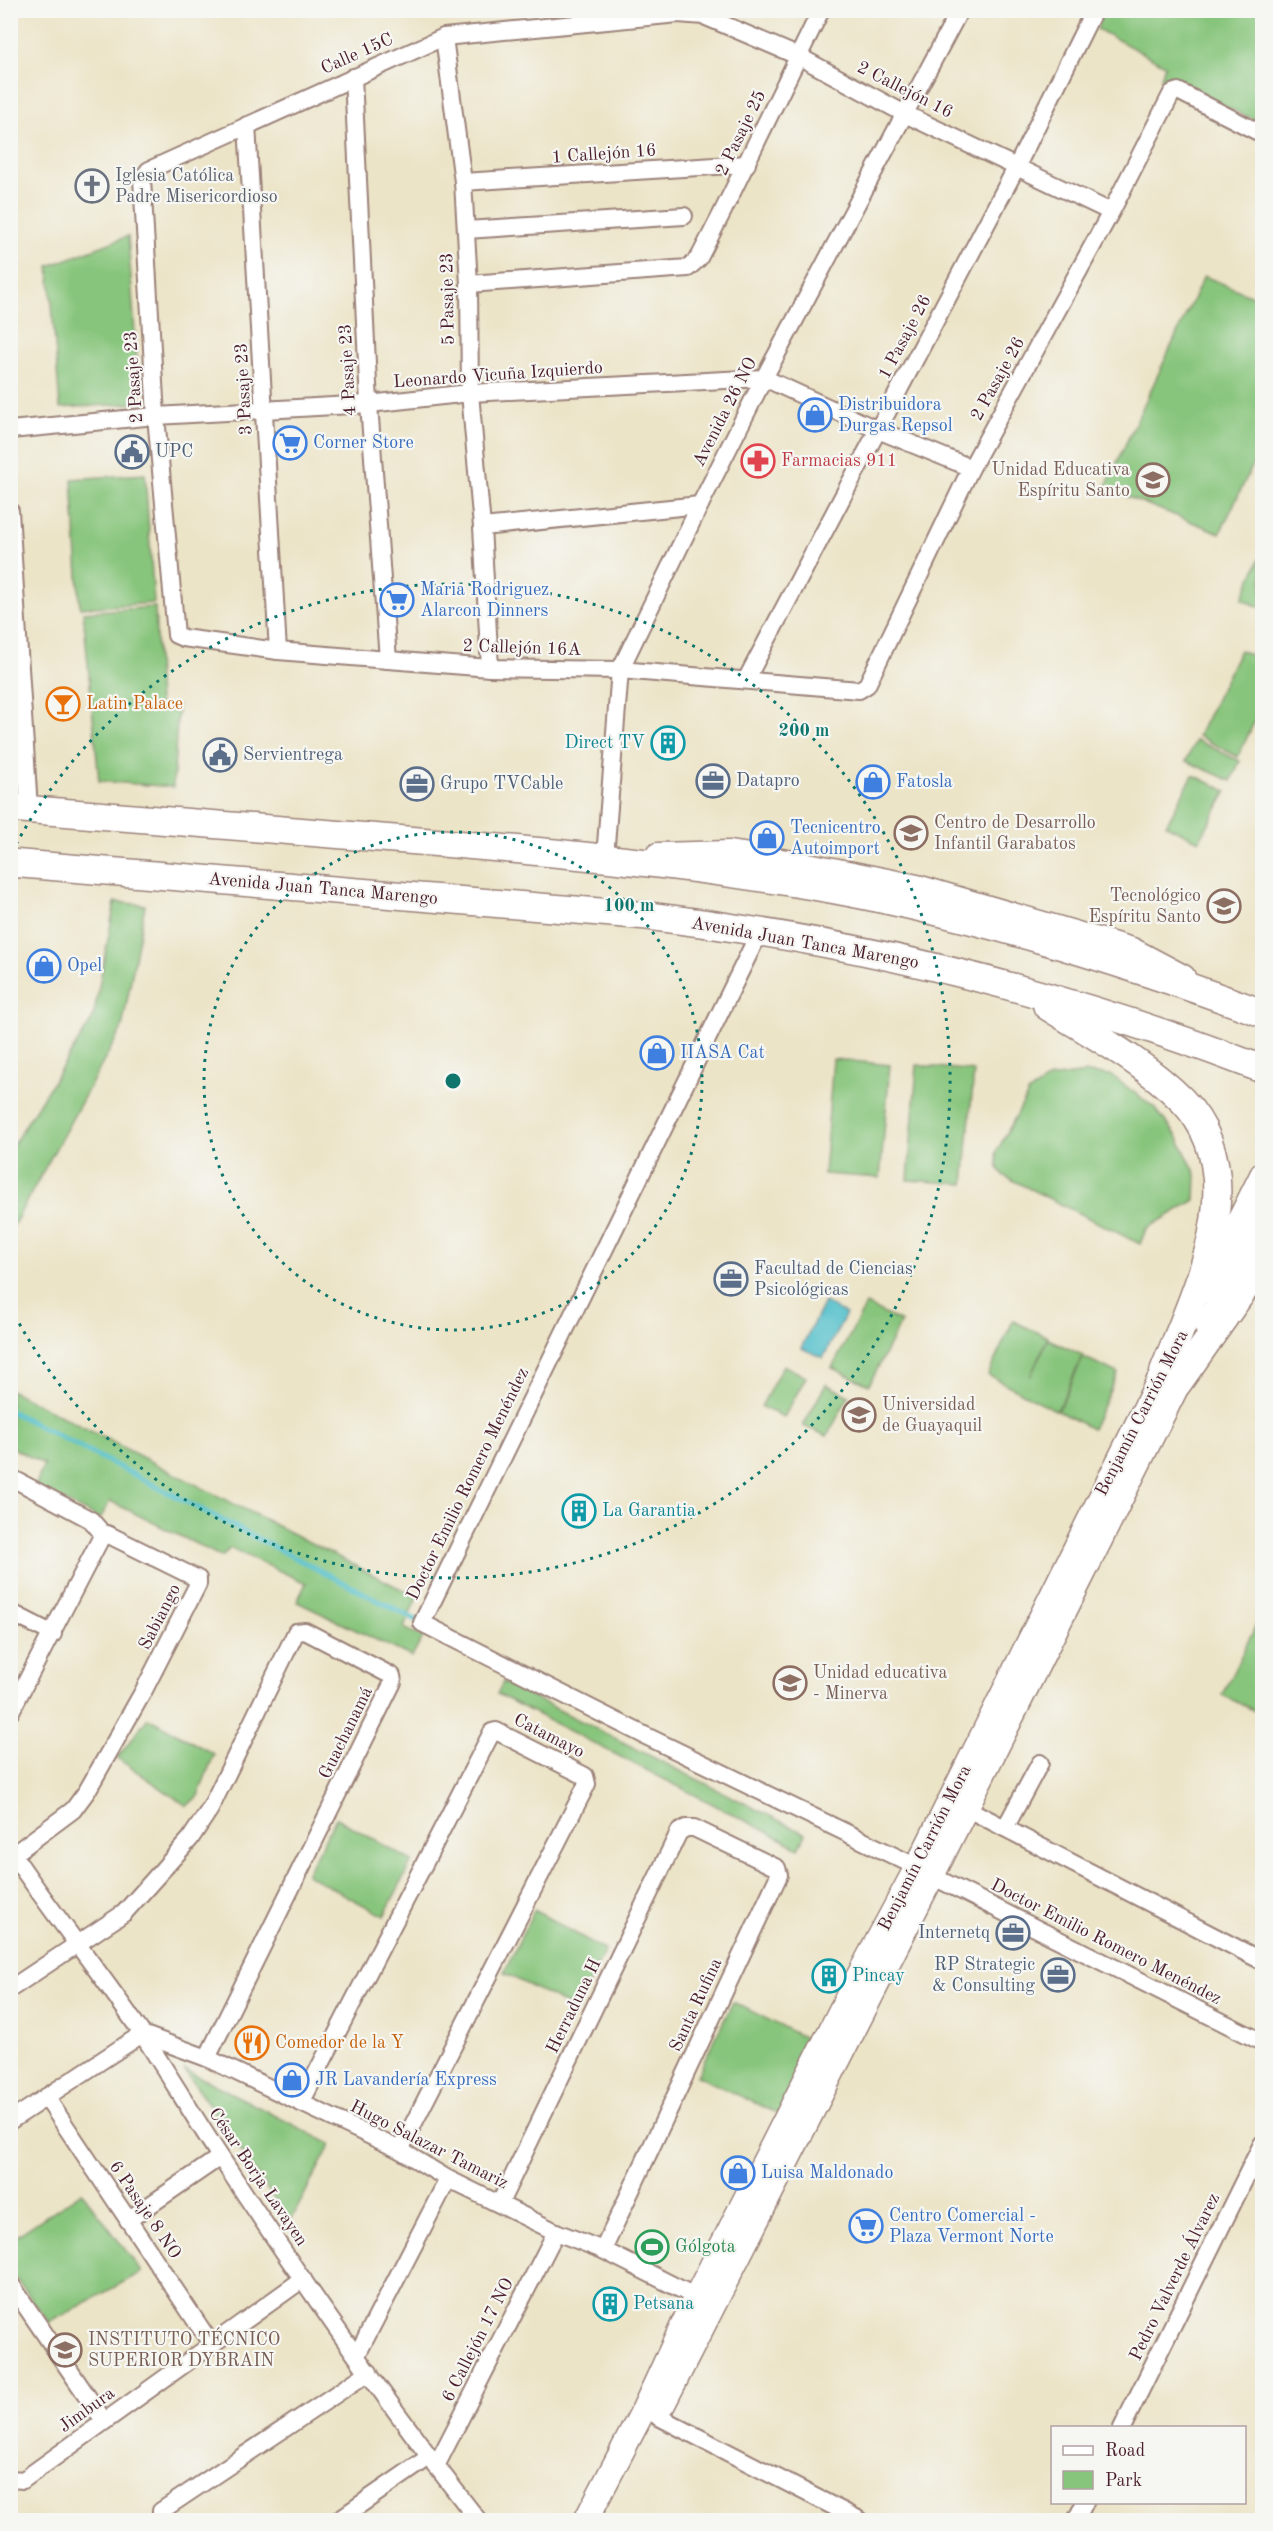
<svg xmlns="http://www.w3.org/2000/svg" width="1273" height="2531" viewBox="0 0 1273 2531" font-family="'Old Standard TT',serif">
  <style>
    .green { fill: #87c57c; stroke: #687254; stroke-width: 1.5 }
    .water { fill: #51bfca; stroke: #4e6f7a; stroke-width: 1.5 }
    .lines { fill: none; stroke-linecap: round; stroke-linejoin: round }
    .stream { stroke: #51bfca; stroke-width: 5 }
    .street-casing { stroke: #9b8279; stroke-width: 20 }
    .secondary-casing { stroke: #9b8279; stroke-width: 27 }
    .primary-casing { stroke: #9b8279; stroke-width: 30 }
    .street { stroke: #fff; stroke-width: 16 }
    .secondary { stroke: #fff; stroke-width: 24 }
    .primary { stroke: #fff; stroke-width: 27 }
    .ring { fill: none; stroke: #0f766e; stroke-width: 3; stroke-dasharray: 3 6 }
    .labels { text-anchor: middle; dominant-baseline: central; stroke-width: 4.5; stroke-linejoin: round; paint-order: stroke }
    .street-label { font-size: 18px; fill: #4a1f2b; stroke: #f6f6f2 }
    .worship-label { font-size: 18px; fill: #5b616d; stroke: #f6f6f2; text-anchor: start }
    .shop-label { font-size: 18px; fill: #366cbe; stroke: #f6f6f2; text-anchor: start }
    .service-label { font-size: 18px; fill: #4e5e75; stroke: #f6f6f2; text-anchor: start }
    .health-label { font-size: 18px; fill: #be3a42; stroke: #f6f6f2; text-anchor: start }
    .education-label { font-size: 18px; fill: #785e54; stroke: #f6f6f2; text-anchor: start }
    .food-label { font-size: 18px; fill: #c56008; stroke: #f6f6f2; text-anchor: start }
    .culture-label { font-size: 18px; fill: #0d838f; stroke: #f6f6f2; text-anchor: start }
    .leisure-label { font-size: 18px; fill: #27864d; stroke: #f6f6f2; text-anchor: start }
    .centre { fill: #0f766e; stroke: #f6f6f2; stroke-width: 3 }
    .ring-label { font-size: 18px; text-anchor: middle; font-weight: bold; fill: #0f766e; stroke: #f6f6f2; stroke-width: 4.5; stroke-linejoin: round; paint-order: stroke }
  </style>
  <rect width="100%" height="100%" fill="#f6f6f2"/>
  <filter id="ink" filterUnits="userSpaceOnUse"><feTurbulence type="fractalNoise" baseFrequency=".0167" numOctaves="2"/><feDisplacementMap in="SourceGraphic" scale="12" xChannelSelector="R" yChannelSelector="G"/><feConvolveMatrix kernelMatrix="1 2 1 2 8 2 1 2 1" color-interpolation-filters="sRGB"/></filter>
  <filter id="wash" filterUnits="userSpaceOnUse"><feTurbulence type="fractalNoise" baseFrequency=".008" numOctaves="4" result="noise"/><feDisplacementMap in="SourceGraphic" scale="24" xChannelSelector="R" yChannelSelector="G"/><feGaussianBlur stdDeviation="1.35" result="paint"/><feColorMatrix in="noise" values="0 0 0 0 0 0 0 0 0 0 0 0 0 0 0 0 0 1.4 0 .05"/><feComposite in="paint" operator="in"/></filter>
  <g filter="url(#wash)">
    <rect width="100%" height="100%" fill="#ece4c7"/>
    <!-- green -->
    <g class="green">
      <path d="M1103 11H1262V109L1257 121 1161 78 1165 65 1097 29Z"/>
      <path d="M128 236 140 403 60 408 49 266Z"/>
      <path d="M1204 276 1262 300V446L1220 533 1105 488Z"/>
      <path d="M145 474 154 603 80 608 72 479Z"/>
      <path d="M1262 553V608L1242 599Z"/>
      <path d="M155 607 159 705 178 706 173 787 99 781 83 612Z"/>
      <path d="M1240 650 1262 661V705L1238 757 1198 736Z"/>
      <path d="M1196 740 1240 761 1231 781 1186 761Z"/>
      <path d="M1193 775 1227 791 1199 841 1166 825Z"/>
      <path d="M115 902 145 905 122 1028 11 1230V1148L93 1018Z"/>
      <path d="M833 1059 890 1065 880 1178 824 1174Z"/>
      <path d="M917 1065 974 1071 964 1184 908 1180Z"/>
      <path d="M1086 1073 1111 1075 1155 1108 1177 1136 1196 1174 1195 1200 1146 1229 1140 1244 1004 1176 998 1168 996 1153 1029 1092 1050 1078Z"/>
      <path d="M866 1305 901 1322 869 1385 832 1368Z"/>
      <path d="M1013 1321 1048 1337 1030 1377 1048 1339 1083 1355 1057 1411 988 1375Z"/>
      <path d="M1083 1357 1118 1373 1092 1429 1058 1411Z"/>
      <path d="M783 1365 806 1377 784 1417 761 1407Z"/>
      <path d="M826 1384 849 1396 827 1436 803 1426Z"/>
      <path d="M10 1390 417 1597 404 1628 423 1637 412 1657 297 1602 306 1583 230 1548 222 1557 110 1501 100 1519 35 1487 44 1464 11 1447Z"/>
      <path d="M1259 1619 1262 1620V1706L1259 1713 1222 1695Z"/>
      <path d="M503 1682 806 1834 799 1848 497 1694Z"/>
      <path d="M148 1718 214 1754 198 1796 187 1806 117 1758Z"/>
      <path d="M336 1818 412 1861 384 1916 306 1874Z"/>
      <path d="M534 1910 605 1950 576 2009 504 1973Z"/>
      <path d="M733 2002 819 2045 781 2115 697 2076Z"/>
      <path d="M184 2069 331 2144 290 2222Z"/>
      <path d="M82 2192 142 2272 49 2323 11 2271V2240Z"/>
    </g>
    <!-- water -->
    <path class="water" d="M824 1302 846 1314 823 1358 801 1348Z"/>
    <g class="lines">
      <!-- stream -->
      <path class="stream" d="M10 1411 420 1622"/>
    </g>
  </g>
  <g filter="url(#ink)">
    <g class="lines">
      <defs>
        <g id="street">
          <path d="M444 37 463 182 469 284 470 393 482 527 490 668"/>
          <path d="M353 77 369 404 388 660"/>
          <path d="M247 125 278 651"/>
          <path d="M463 182 747 164"/>
          <path d="M1111 212 905 114 800 57 704 16 678 14 444 37 149 170 142 179 156 416 176 635 183 638 278 651 388 660 490 668 620 670 859 690 867 685 971 468 1111 212 1172 93 1178 91 1262 134"/>
          <path d="M466 230 684 216"/>
          <path d="M469 284 688 268 699 258 721 215 821 10"/>
          <path d="M10 430 156 416 369 404 470 393 764 378 878 430 971 468"/>
          <path d="M10 511 29 809"/>
          <path d="M482 527 700 505"/>
          <path d="M746 680 1016 168 1094 10"/>
          <path d="M605 857 620 670 700 505 764 378 960 10"/>
          <path d="M760 931 422 1623 646 1736 917 1867"/>
          <path d="M10 1477 91 1520 103 1534"/>
          <path d="M10 1612 53 1634"/>
          <path d="M10 1713 103 1534"/>
          <path d="M966 1808 1262 1961"/>
          <path d="M1005 1828 1040 1763"/>
          <path d="M10 1850C52 1914 101 1972 143 2035 169 2075 194 2117 221 2158 302 2281 387 2404 478 2520"/>
          <path d="M10 1857 73 1810 87 1791 143 1692 198 1584V1579L107 1534H103"/>
          <path d="M932 1876 1262 2042"/>
          <path d="M10 1989 124 1913 190 1839 210 1809 296 1632 305 1631 392 1676 393 1682 207 2058"/>
          <path d="M46 2097 212 2345"/>
          <path d="M301 2103 492 1732 496 1731 585 1776 587 1784 400 2150"/>
          <path d="M10 2121 142 2034 207 2058 400 2150 448 2179 556 2232 603 2250 696 2297"/>
          <path d="M500 2203 679 1832 686 1828H694L777 1868 779 1875 603 2250"/>
          <path d="M128 2220 220 2157"/>
          <path d="M10 2283 104 2421"/>
          <path d="M357 2355 448 2179"/>
          <path d="M657 2416 860 2520"/>
          <path d="M1122 2428 1262 2144"/>
          <path d="M436 2466 556 2232"/>
          <path d="M10 2477 12 2479 23 2480 303 2279"/>
          <path d="M161 2520V2511L369 2372"/>
          <path d="M338 2520 429 2457"/>
          <path d="M1076 2520 1085 2502"/>
        </g>
        <g id="secondary">
          <path d="M658 855 730 853 813 866 917 887 1132 950 1183 977"/>
          <path d="M1204 1291 1262 1175"/>
          <path d="M1207 1327 1262 1217"/>
          <path d="M663 2404 932 1876 1187 1366"/>
          <path d="M586 2520 644 2409 696 2297 849 1994 917 1867 1172 1354"/>
        </g>
        <g id="primary">
          <path d="M10 808C142 818 274 829 406 840 540 851 674 863 807 885 962 911 1115 959 1262 1013"/>
          <path d="M10 863 648 916C858 941 1065 993 1262 1069"/>
          <path d="M1047 1006C1093 1035 1144 1062 1182 1100 1255 1175 1196 1290 1164 1370"/>
          <path d="M1178 1383 1262 1264"/>
        </g>
      </defs>
      <!-- street casing -->
      <use href="#street" class="street-casing"/>
      <!-- secondary casing -->
      <use href="#secondary" class="secondary-casing"/>
      <!-- primary casing -->
      <use href="#primary" class="primary-casing"/>
      <!-- street -->
      <use href="#street" class="street"/>
      <!-- secondary -->
      <use href="#secondary" class="secondary"/>
      <!-- primary -->
      <use href="#primary" class="primary"/>
    </g>
  </g>
  <!-- distance rings -->
  <g class="ring">
    <circle cx="453" cy="1081" r="249"/>
    <path d="M12 852A497 497 0 1 1 12 1310"/>
  </g>
  <!-- icons -->
  <defs>
    <symbol id="church-ring" viewBox="-11 -11 22 22"><circle r="9.5" fill="#f6f6f2" stroke="#6b7280" stroke-width="1.5"/><path d="M-1.2-6h2.4v3.5h3.3v2.4h-3.3V6h-2.4V-.1h-3.3v-2.4h3.3Z" fill="#6b7280"/></symbol>
    <symbol id="shop-ring" viewBox="-11 -11 22 22"><circle r="9.5" fill="#f6f6f2" stroke="#3f7fe0" stroke-width="1.5"/><path d="M-5-2.5h2.3a2.7 3.5 0 0 1 5.4 0H5L5.5 6h-11ZM-1.5-2.5h3a1.5 2.3 0 0 0-3 0Z" fill="#3f7fe0"/></symbol>
    <symbol id="supermarket-ring" viewBox="-11 -11 22 22"><circle r="9.5" fill="#f6f6f2" stroke="#3f7fe0" stroke-width="1.5"/><path d="M-6-5.5h2.5l.6 2H6L4.5 2H-2.5L-4.4-4H-6ZM-1.5 3.2a1.3 1.3 0 1 0 .1 0ZM3 3.2a1.3 1.3 0 1 0 .1 0Z" fill="#3f7fe0"/></symbol>
    <symbol id="civic-ring" viewBox="-11 -11 22 22"><circle r="9.5" fill="#f6f6f2" stroke="#5c6f8a" stroke-width="1.5"/><path d="M-.6-6.5H3V-4.5H.6V-3L4-1V1h2V6H-6V1h2V-1L-.6-3ZM-1.2 2.5V6h2.4V2.5Z" fill="#5c6f8a"/></symbol>
    <symbol id="pharmacy-ring" viewBox="-11 -11 22 22"><circle r="9.5" fill="#f6f6f2" stroke="#e0444e" stroke-width="1.5"/><path d="M-2-6h4v4h4v4h-4v4h-4v-4h-4v-4h4Z" fill="#e0444e"/></symbol>
    <symbol id="school-ring" viewBox="-11 -11 22 22"><circle r="9.5" fill="#f6f6f2" stroke="#8d6e63" stroke-width="1.5"/><path d="M0-5L7-2L0 1L-7-2ZM-4 1L0 2.5L4 1V4Q0 6-4 4Z" fill="#8d6e63"/></symbol>
    <symbol id="bar-ring" viewBox="-11 -11 22 22"><circle r="9.5" fill="#f6f6f2" stroke="#e8710a" stroke-width="1.5"/><path d="M-6-5H6L.8 .8V4.5H3.5V6h-7V4.5H-.8V.8Z" fill="#e8710a"/></symbol>
    <symbol id="building-ring" viewBox="-11 -11 22 22"><circle r="9.5" fill="#f6f6f2" stroke="#0f9aa8" stroke-width="1.5"/><path d="M-4-6H4V6H1V3H-1V6H-4ZM-2.5-4.3h1.7v1.8h-1.7ZM.8-4.3h1.7v1.8H.8ZM-2.5-1h1.7V.8h-1.7ZM.8-1h1.7V.8H.8Z" fill="#0f9aa8"/></symbol>
    <symbol id="office-ring" viewBox="-11 -11 22 22"><circle r="9.5" fill="#f6f6f2" stroke="#5c6f8a" stroke-width="1.5"/><path d="M-6-3h4V-5.5h4V-3h4V5H-6ZM-1-4.5V-3h2v-1.5ZM-6 0V1H6V0Z" fill="#5c6f8a"/></symbol>
    <symbol id="university-ring" viewBox="-11 -11 22 22"><circle r="9.5" fill="#f6f6f2" stroke="#8d6e63" stroke-width="1.5"/><path d="M0-5L7-2L0 1L-7-2ZM-4 1L0 2.5L4 1V4Q0 6-4 4Z" fill="#8d6e63"/></symbol>
    <symbol id="restaurant-ring" viewBox="-11 -11 22 22"><circle r="9.5" fill="#f6f6f2" stroke="#e8710a" stroke-width="1.5"/><path d="M-5-6h1v4h1v-4h1v4h1v-4h1v5L-1.5 .5V6h-2V.5L-5-1ZM5-6V6H3V1.5H1.5Q1.5-4 5-6Z" fill="#e8710a"/></symbol>
    <symbol id="stadium-ring" viewBox="-11 -11 22 22"><circle r="9.5" fill="#f6f6f2" stroke="#2e9e5b" stroke-width="1.5"/><path d="M0-5a6.5 5 0 1 0 0 10a6.5 5 0 1 0 0-10ZM-3.5-1.8h7v3.6h-7Z" fill="#2e9e5b"/></symbol>
  </defs>
  <g fill-rule="evenodd">
    <use href="#church-ring" x="73" y="167" width="38" height="38"/>
    <use href="#shop-ring" x="796" y="396" width="38" height="38"/>
    <use href="#supermarket-ring" x="271" y="424" width="38" height="38"/>
    <use href="#civic-ring" x="113" y="433" width="38" height="38"/>
    <use href="#pharmacy-ring" x="739" y="442" width="38" height="38"/>
    <use href="#school-ring" x="1134" y="461" width="38" height="38"/>
    <use href="#supermarket-ring" x="378" y="581" width="38" height="38"/>
    <use href="#bar-ring" x="44" y="685" width="38" height="38"/>
    <use href="#building-ring" x="649" y="724" width="38" height="38"/>
    <use href="#civic-ring" x="201" y="736" width="38" height="38"/>
    <use href="#office-ring" x="694" y="762" width="38" height="38"/>
    <use href="#shop-ring" x="854" y="763" width="38" height="38"/>
    <use href="#office-ring" x="398" y="765" width="38" height="38"/>
    <use href="#school-ring" x="892" y="814" width="38" height="38"/>
    <use href="#shop-ring" x="748" y="819" width="38" height="38"/>
    <use href="#university-ring" x="1205" y="887" width="38" height="38"/>
    <use href="#shop-ring" x="25" y="947" width="38" height="38"/>
    <use href="#shop-ring" x="638" y="1034" width="38" height="38"/>
    <use href="#office-ring" x="712" y="1260" width="38" height="38"/>
    <use href="#university-ring" x="840" y="1396" width="38" height="38"/>
    <use href="#building-ring" x="560" y="1492" width="38" height="38"/>
    <use href="#school-ring" x="771" y="1664" width="38" height="38"/>
    <use href="#office-ring" x="994" y="1914" width="38" height="38"/>
    <use href="#office-ring" x="1039" y="1956" width="38" height="38"/>
    <use href="#building-ring" x="810" y="1957" width="38" height="38"/>
    <use href="#restaurant-ring" x="233" y="2024" width="38" height="38"/>
    <use href="#shop-ring" x="273" y="2061" width="38" height="38"/>
    <use href="#shop-ring" x="719" y="2154" width="38" height="38"/>
    <use href="#supermarket-ring" x="847" y="2207" width="38" height="38"/>
    <use href="#stadium-ring" x="633" y="2228" width="38" height="38"/>
    <use href="#building-ring" x="591" y="2285" width="38" height="38"/>
    <use href="#university-ring" x="46" y="2331" width="38" height="38"/>
  </g>
  <g class="labels">
    <!-- street labels -->
    <g class="street-label">
      <text transform="translate(357 54) rotate(-24)">Calle 15C</text>
      <text transform="translate(905 90) rotate(27)">2 Callejón 16</text>
      <text transform="translate(741 133) rotate(-64)">2 Pasaje 25</text>
      <text transform="translate(604 154) rotate(-4)">1 Callejón 16</text>
      <text transform="translate(448 299) rotate(-91)">5 Pasaje 23</text>
      <text transform="translate(905 337) rotate(-62)">1 Pasaje 26</text>
      <text transform="translate(348 370) rotate(-93)">4 Pasaje 23</text>
      <text transform="translate(498 375) rotate(-4)">Leonardo Vicuña Izquierdo</text>
      <text transform="translate(134 377) rotate(-94)">2 Pasaje 23</text>
      <text transform="translate(998 379) rotate(-61)">2 Pasaje 26</text>
      <text transform="translate(244 389) rotate(-93)">3 Pasaje 23</text>
      <text transform="translate(725 412) rotate(-63)">Avenida 26 NO</text>
      <text transform="translate(522 648) rotate(2)">2 Callejón 16A</text>
      <text transform="translate(323 889) rotate(5)">Avenida Juan Tanca Marengo</text>
      <text transform="translate(805 943) rotate(10)">Avenida Juan Tanca Marengo</text>
      <text transform="translate(1142 1413) rotate(-63)">Benjamín Carrión Mora</text>
      <text transform="translate(468 1484) rotate(-64)">Doctor Emilio Romero Menéndez</text>
      <text transform="translate(160 1617) rotate(-63)">Sabiango</text>
      <text transform="translate(346 1733) rotate(-64)">Guachanamá</text>
      <text transform="translate(549 1736) rotate(27)">Catamayo</text>
      <text transform="translate(925 1848) rotate(-63)">Benjamín Carrión Mora</text>
      <text transform="translate(1106 1942) rotate(27)">Doctor Emilio Romero Menéndez</text>
      <text transform="translate(696 2005) rotate(-65)">Santa Rufina</text>
      <text transform="translate(574 2006) rotate(-64)">Herraduna H</text>
      <text transform="translate(429 2145) rotate(27)">Hugo Salazar Tamariz</text>
      <text transform="translate(258 2177) rotate(56)">César Borja Lavayen</text>
      <text transform="translate(145 2210) rotate(56)">6 Pasaje 8 NO</text>
      <text transform="translate(1175 2277) rotate(-64)">Pedro Valverde Álvarez</text>
      <text transform="translate(478 2340) rotate(-63)">6 Callejón 17 NO</text>
      <text transform="translate(87 2410) rotate(-36)">Jimbura</text>
    </g>
    <!-- worship labels -->
    <g class="worship-label">
      <text x="115" y="176">Iglesia Católica<tspan x="115" dy="21">Padre Misericordioso</tspan></text>
    </g>
    <!-- shop labels -->
    <g class="shop-label">
      <text x="838" y="405">Distribuidora<tspan x="838" dy="21">Durgas Repsol</tspan></text>
      <text x="313" y="443">Corner Store</text>
      <text x="420" y="590">Maria Rodriguez<tspan x="420" dy="21">Alarcon Dinners</tspan></text>
      <text x="896" y="782">Fatosla</text>
      <text x="790" y="828">Tecnicentro<tspan x="790" dy="21">Autoimport</tspan></text>
      <text x="67" y="966">Opel</text>
      <text x="680" y="1053">IIASA Cat</text>
      <text x="315" y="2080">JR Lavandería Express</text>
      <text x="761" y="2173">Luisa Maldonado</text>
      <text x="889" y="2216">Centro Comercial -<tspan x="889" dy="21">Plaza Vermont Norte</tspan></text>
    </g>
    <!-- service labels -->
    <g class="service-label">
      <text x="155" y="452">UPC</text>
      <text x="243" y="755">Servientrega</text>
      <text x="736" y="781">Datapro</text>
      <text x="440" y="784">Grupo TVCable</text>
      <text x="754" y="1269">Facultad de Ciencias<tspan x="754" dy="21">Psicológicas</tspan></text>
      <text x="990" y="1933" text-anchor="end">Internetq</text>
      <text x="1035" y="1965" text-anchor="end">RP Strategic<tspan x="1035" dy="21">&amp; Consulting</tspan></text>
    </g>
    <!-- health labels -->
    <g class="health-label">
      <text x="781" y="461">Farmacias 911</text>
    </g>
    <!-- education labels -->
    <g class="education-label">
      <text x="1130" y="470" text-anchor="end">Unidad Educativa<tspan x="1130" dy="21">Espíritu Santo</tspan></text>
      <text x="934" y="823">Centro de Desarrollo<tspan x="934" dy="21">Infantil Garabatos</tspan></text>
      <text x="1201" y="896" text-anchor="end">Tecnológico<tspan x="1201" dy="21">Espíritu Santo</tspan></text>
      <text x="882" y="1405">Universidad<tspan x="882" dy="21">de Guayaquil</tspan></text>
      <text x="813" y="1673">Unidad educativa<tspan x="813" dy="21">- Minerva</tspan></text>
      <text x="88" y="2340">INSTITUTO TÉCNICO<tspan x="88" dy="21">SUPERIOR DYBRAIN</tspan></text>
    </g>
    <!-- food labels -->
    <g class="food-label">
      <text x="86" y="704">Latin Palace</text>
      <text x="275" y="2043">Comedor de la Y</text>
    </g>
    <!-- culture labels -->
    <g class="culture-label">
      <text x="645" y="743" text-anchor="end">Direct TV</text>
      <text x="602" y="1511">La Garantia</text>
      <text x="852" y="1976">Pincay</text>
      <text x="633" y="2304">Petsana</text>
    </g>
    <!-- leisure labels -->
    <g class="leisure-label">
      <text x="675" y="2247">Gólgota</text>
    </g>
  </g>
  <circle cx="453" cy="1081" r="9" class="centre"/>
  <g class="ring-label">
    <text x="804" y="736">200 m</text>
    <text x="629" y="911">100 m</text>
  </g>
  <!-- margin -->
  <rect width="1273" height="2531" fill="none" stroke="#f6f6f2" stroke-width="36"/>
  <!-- legend -->
  <rect x="1051" y="2426" width="195" height="78" fill="#f6f6f2" stroke="#b1a0a2" stroke-width="1.5"/>
  <rect x="1063" y="2446" width="30" height="9" fill="#ffffff" stroke="#b1a0a2" stroke-width="1.5"/>
  <text x="1105" y="2456" font-size="18" fill="#4a1f2b">Road</text>
  <rect x="1063" y="2471" width="30" height="18" fill="#87c57c" stroke="#b1a0a2" stroke-width="1.5"/>
  <text x="1105" y="2486" font-size="18" fill="#4a1f2b">Park</text>
</svg>
